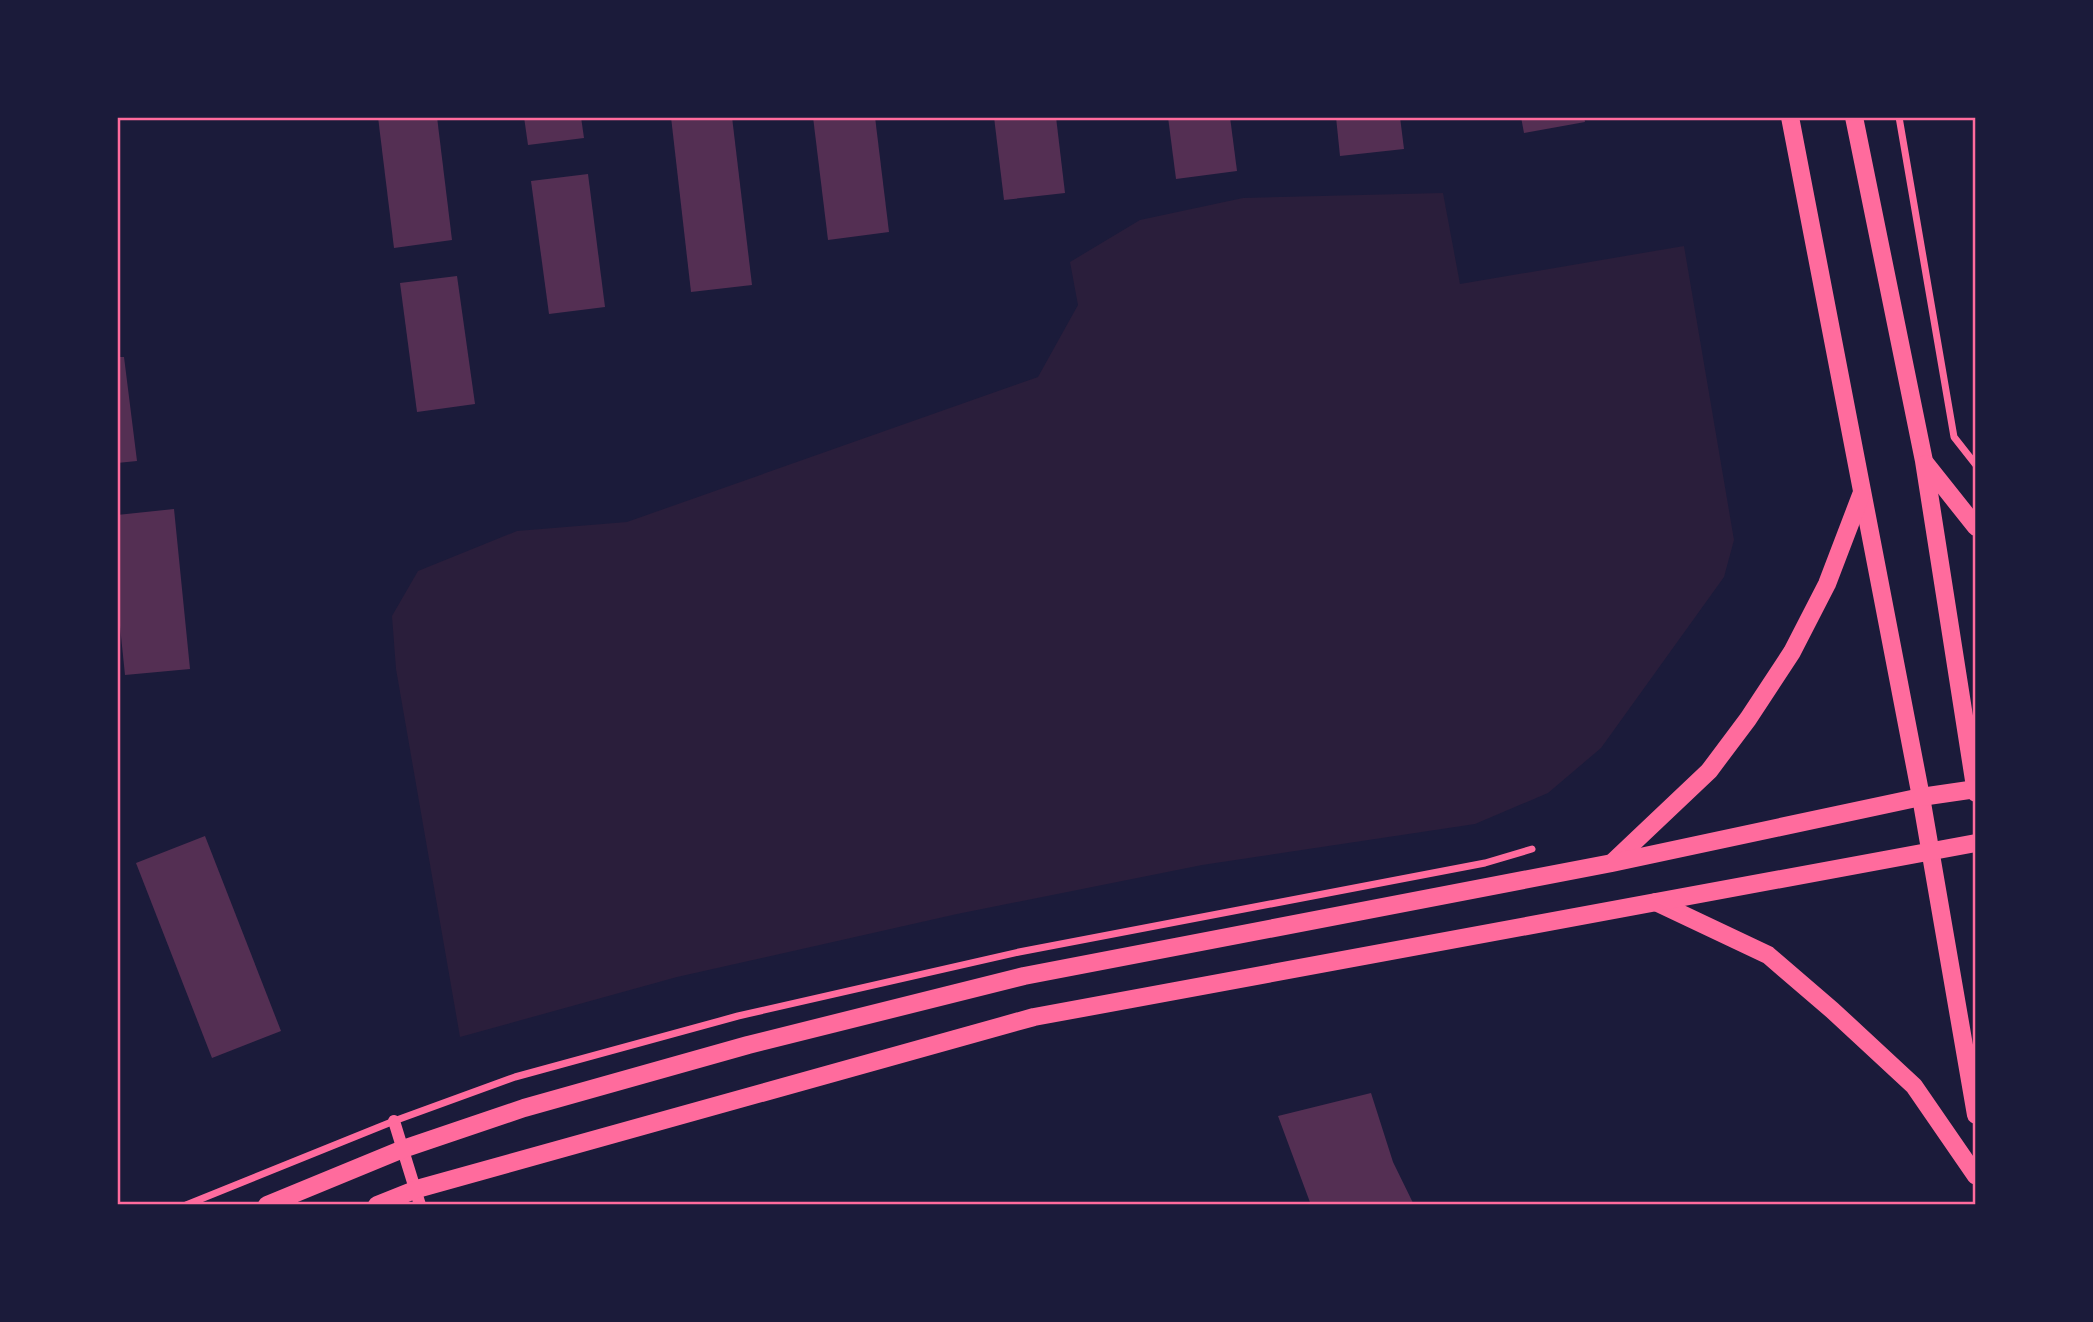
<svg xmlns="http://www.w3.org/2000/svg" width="2093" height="1322" viewBox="0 0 2093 1322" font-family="'Source Sans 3',sans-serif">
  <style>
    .green { fill: #2a1e3b }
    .building { fill: #542f53 }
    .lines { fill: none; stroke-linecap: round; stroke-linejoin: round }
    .minor { stroke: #ff6b9d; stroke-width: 7 }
    .tertiary { stroke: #ff6b9d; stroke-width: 12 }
    .primary { stroke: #ff6b9d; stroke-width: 18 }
    .neatline { fill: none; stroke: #ff6b9d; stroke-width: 2.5 }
  </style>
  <rect width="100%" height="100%" fill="#1b1b3a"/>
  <!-- green -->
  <path class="green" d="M1443 193 1460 284 1684 246 1734 540 1724 577 1601 748 1548 793 1475 824 1202 865 957 914 677 977 460 1037 396 669 392 616 418 571 517 531 627 522 1038 377 1078 305 1070 262 1140 220 1243 198Z"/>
  <!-- building -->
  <g class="building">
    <path d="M378 117H437L452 240 394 248Z"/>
    <path d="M524 117H581L584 138 528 145Z"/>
    <path d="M671 117H732L752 285 691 292Z"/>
    <path d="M813 117H875L889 232 828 240Z"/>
    <path d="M994 117H1056L1065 193 1004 200Z"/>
    <path d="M1168 117H1230L1237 171 1176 179Z"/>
    <path d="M1336 117H1400L1404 149 1340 156Z"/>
    <path d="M1521 117H1584L1585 122 1524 133Z"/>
    <path d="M588 174 605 307 549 314 531 181Z"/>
    <path d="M457 276 475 404 417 412 400 283Z"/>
    <path d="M117 357H124L137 461 117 463Z"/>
    <path d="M174 509 190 669 125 675 117 597V515Z"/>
    <path d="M205 836 281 1031 212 1058 136 863Z"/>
    <path d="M1371 1093 1393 1162 1414 1205H1311L1278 1116Z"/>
  </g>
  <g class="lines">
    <!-- minor -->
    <g class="minor">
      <path d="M1899 117 1954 437 1976 465"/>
      <path d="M186 1205 394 1121 515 1077 738 1016 1019 952 1485 863 1532 849"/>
    </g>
    <!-- tertiary -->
    <path class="tertiary" d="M394 1121 420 1205"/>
    <!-- primary -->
    <g class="primary">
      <path d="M1790 117 1921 797 1976 1115"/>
      <path d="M1854 117 1924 461 1976 793"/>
      <path d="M1926 464 1976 527"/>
      <path d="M1614 861 1709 771 1748 719 1792 652 1827 584 1861 495"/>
      <path d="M1656 902 1768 955 1832 1010 1914 1086 1976 1176"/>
      <path d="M267 1205 403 1149 524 1108 748 1045 1024 976 1612 863 1921 797 1976 789"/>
      <path d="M377 1205 417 1189 1034 1017 1976 843"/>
    </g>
  </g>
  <!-- border -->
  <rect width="2093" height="1322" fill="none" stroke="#1b1b3a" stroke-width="238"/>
  <rect x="119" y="119" width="1855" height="1084" class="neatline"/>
</svg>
